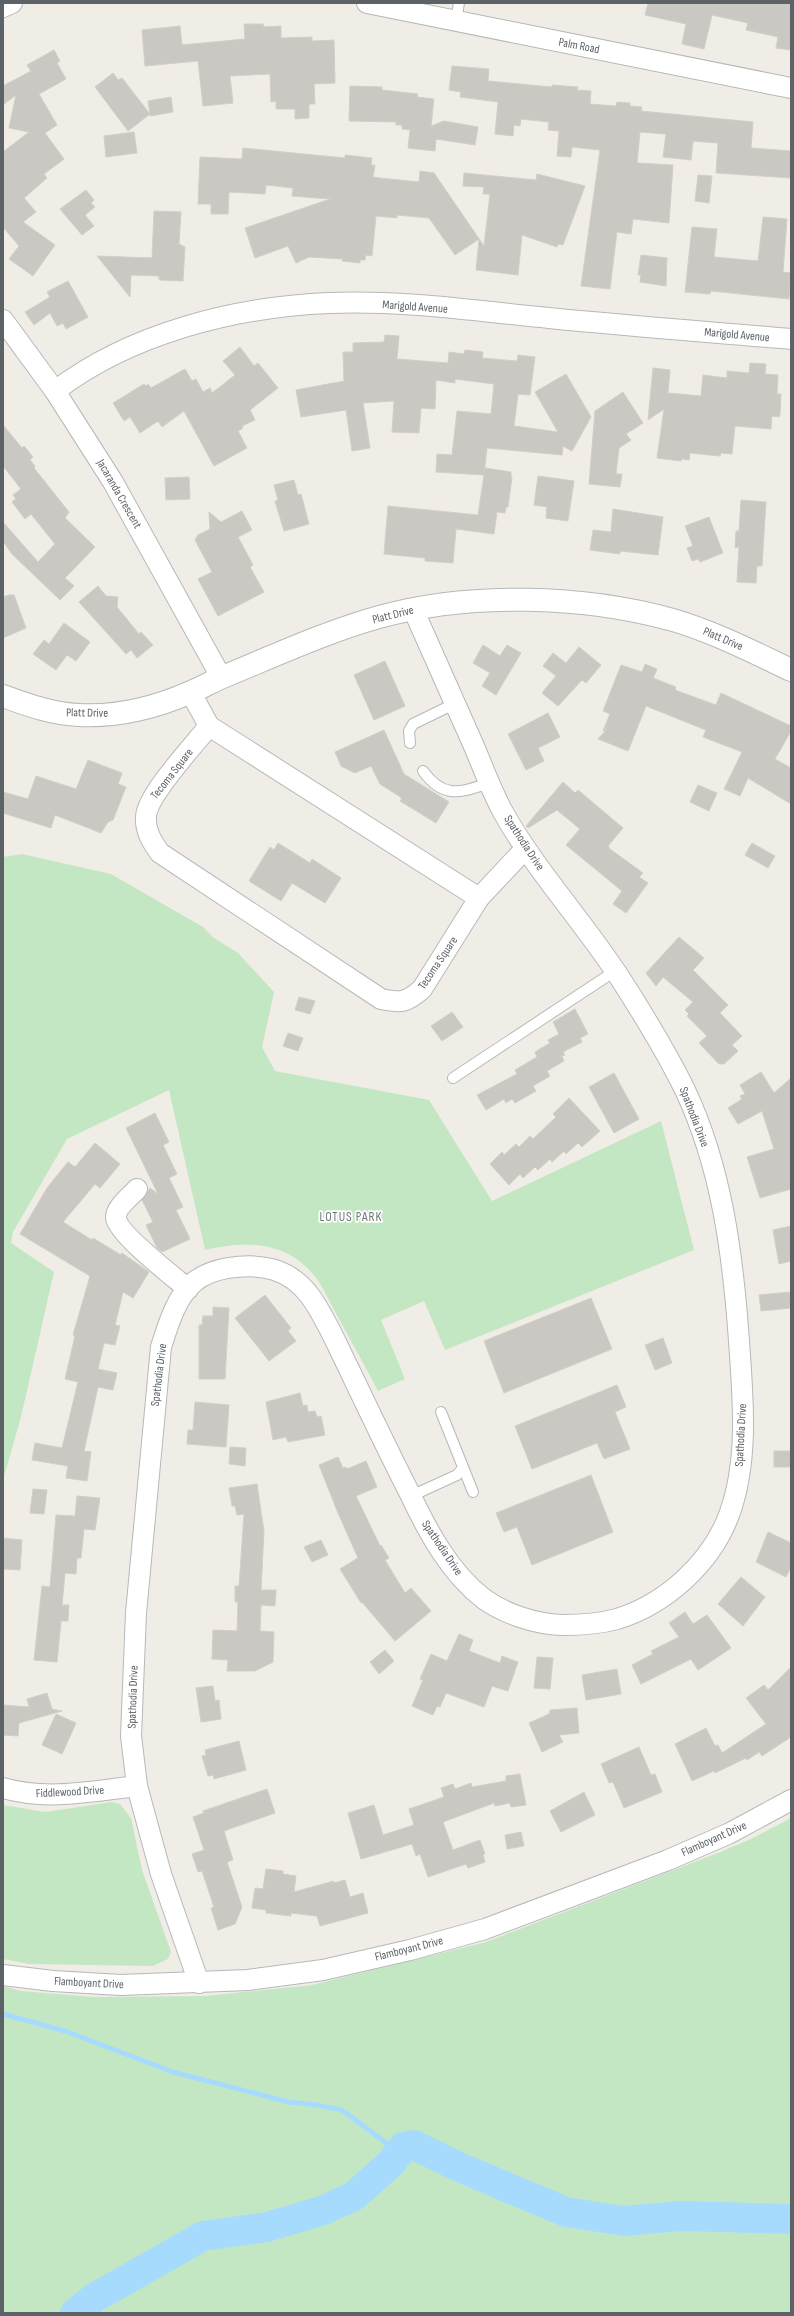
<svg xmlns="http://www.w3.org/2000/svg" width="794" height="2316" viewBox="0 0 794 2316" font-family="'Sofia Sans Condensed',sans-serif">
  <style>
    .green { fill: #c4e7c3 }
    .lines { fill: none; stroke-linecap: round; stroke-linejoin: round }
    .stream { stroke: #a7dbfe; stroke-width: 5 }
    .river { stroke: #a7dbfe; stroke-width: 30 }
    .building { fill: #cac8c3; stroke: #d4cfc4 }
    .service-casing { stroke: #b6b8bc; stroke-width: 12 }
    .minor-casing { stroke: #b6b8bc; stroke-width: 22 }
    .tertiary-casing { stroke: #b6b8bc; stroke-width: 24 }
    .service { stroke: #fff; stroke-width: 10 }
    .minor { stroke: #fff; stroke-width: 20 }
    .tertiary { stroke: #fff; stroke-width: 22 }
    .labels { text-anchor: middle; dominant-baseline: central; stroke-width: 3.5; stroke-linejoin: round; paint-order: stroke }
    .street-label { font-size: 12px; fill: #5d6266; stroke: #fff }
    .neighbourhood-label { font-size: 13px; letter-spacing: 1px; fill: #6e7478; stroke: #fff }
  </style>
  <rect width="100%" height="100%" fill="#f0ede6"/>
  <!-- green -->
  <g class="green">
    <path d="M22 854 111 874 203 927 214 938 238 953 274 992 262 1047 275 1071 429 1100 492 1201 661 1121 694 1250 445 1350 424 1301 381 1320 405 1379 378 1391C365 1366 351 1341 338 1317 331 1305 326 1293 319 1282 291 1241 248 1240 205 1250L169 1090 67 1139 13 1232 11 1243 54 1272 21 1417 3 1480V857Z"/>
    <path d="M112 1802 120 1804 131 1818 142 1870 171 1952 168 1959 153 1966 29 1964 3 1959V1805L45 1812Z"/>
    <path d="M791 1818V2313H3V1986L21 1991 94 1997 206 1996 312 1985 486 1942 718 1853 751 1839Z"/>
  </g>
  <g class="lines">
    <!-- stream -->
    <path class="stream" d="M3 2014 65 2031 173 2072 289 2102 317 2105 342 2110 393 2148 403 2147"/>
    <!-- river -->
    <path class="river" d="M75 2313 94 2298 203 2236 267 2227 324 2210 354 2196 391 2163 403 2147 414 2145 459 2167 566 2212 624 2221 680 2216 791 2219"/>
  </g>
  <!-- building -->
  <g class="building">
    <path d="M648 3H791V50L776 48 778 37 746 30 748 23 712 15 704 49 682 44 686 24 645 15Z"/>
    <path d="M244 24H263L264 27 281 26V38L312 37V41L334 40 335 83 314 84 315 104H309V118L295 119V109H276V101L271 102 270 74 230 76 233 103 203 106 198 61 145 66 142 30 180 26 182 45 245 39Z"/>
    <path d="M54 50 60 61 57 63 66 79 39 94 57 125 45 133 64 159 44 174 47 178 24 198 36 212 23 222 55 245 33 276 9 259 19 246 3 227V152L29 132 9 128 16 95 3 105V86L31 71 27 65Z"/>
    <path d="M452 66 489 69 488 81 552 87V85L578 87 577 90 591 91 590 104 616 106 617 102 630 103V106L642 107 641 111 753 122 751 148 791 151V178L716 173 718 143 693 141 691 160 663 157 666 134 640 132 637 163 673 165 669 223 633 219 631 234 617 232 610 289 581 286 600 150 572 147 571 157 557 156 559 131 548 130 549 122 521 119 520 126 514 125 513 136 495 134 498 102 460 97 461 92 449 90Z"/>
    <path d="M113 73 118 80 122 78 150 114 148 101 171 97 173 112 150 116V114L128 131 95 87Z"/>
    <path d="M350 86 382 87V90L418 94 417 97 434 99 431 126 444 121 478 127 475 145 436 139 435 151 408 148 410 130 402 129V125H396V122L349 121Z"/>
    <path d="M134 132 137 153 106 157 104 136Z"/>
    <path d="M243 148 345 158V155L372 158 371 165H375L373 177 380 178 419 182 420 171 434 173 484 246 490 194H483L484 187 463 186 464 173 536 180 537 174 585 186 563 245 558 244 557 247 522 235 518 275 476 270 479 239 455 255 429 218 397 215V218L376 216 372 256 366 255 365 260H360V263L342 261 343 259 309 257 296 263 288 246 255 258 245 228 330 199 292 196 293 188 266 185 265 194 229 192 228 214H211V204H198L200 157 242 159Z"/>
    <path d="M698 175 712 176 709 203 695 201Z"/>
    <path d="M86 190 94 200 91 203 95 207 85 215 94 226 82 235 60 209Z"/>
    <path d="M154 211 181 212 179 244 185 247 183 281 159 280V276L131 275 130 297 97 256 152 258Z"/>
    <path d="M763 217 787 219 783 272 791 273 789 299 711 291 710 294 685 292 692 227 717 229 714 257 758 261Z"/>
    <path d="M641 255 667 258 666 286 640 282 641 275H638Z"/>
    <path d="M68 281 88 317 66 329 63 323 57 326 50 313 34 325 25 312 50 297 47 292Z"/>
    <path d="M385 335 399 336 397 359 448 363 449 352 464 354 465 350 483 352 482 358 517 361 518 355 535 357 530 395 518 394 514 426 558 432 535 392 566 374 591 417 572 451 563 446 562 455 487 448 484 475 436 472 437 454 452 455 457 411 491 414 494 384 455 379V383L436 380 435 409 421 408 419 433 392 432 394 401 363 403 370 448 352 451 346 410 301 417 296 390 344 381 343 352H353V343L384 342Z"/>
    <path d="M240 347 254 366 258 363 278 388 250 410 255 420 242 426 243 428 238 431 247 448 214 466 184 411 162 427 158 421 140 433 130 417 124 421 113 403 144 384 146 386 148 384 151 388 185 369 192 381 196 379 203 392 210 388 212 393 235 375 223 361Z"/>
    <path d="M750 363 766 364 765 374 778 375 777 394H781L780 414 779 417 772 416 771 429 735 426 732 454 721 453 720 456 690 453 689 460 682 459 681 461 657 458 664 409 648 420 653 368 670 370 668 393 701 396 703 375 727 378V371L749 373Z"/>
    <path d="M623 392 643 423 626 434 631 440 619 448 616 474H622L620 487 589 484 595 411Z"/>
    <path d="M3 425 22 448 24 446 33 457 30 460 35 466 34 468 69 512 65 518 95 547 65 578 74 586 60 600 12 554 3 541V522L38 562 55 544 31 514 25 519 12 502 16 499 13 495 21 489 3 466Z"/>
    <path d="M485 468 511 472V477H512L508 507H506L505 513 497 512 494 534 456 529 453 563 425 561V558L384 554 388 506 478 515Z"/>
    <path d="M538 476 574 481 568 521 546 518 547 507 534 505Z"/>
    <path d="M189 477 190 499 166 500 165 478Z"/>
    <path d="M294 480 298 495 301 494 309 524 284 531 275 501 278 500 274 485Z"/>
    <path d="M741 500 766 502 762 566H757L756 583 737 582 739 547 735 548 736 531H739Z"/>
    <path d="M613 509 663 517 658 555 620 551V554L590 550 593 530 611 532Z"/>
    <path d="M242 511 252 530 238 537 253 565 250 567 264 592 218 616 198 579 212 572 195 540 198 535 210 529 209 512 221 522Z"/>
    <path d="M709 517 723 553 700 562 698 559 692 561 687 548 693 546 685 526Z"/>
    <path d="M98 586 106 596 118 597 117 607 139 634 141 632 153 645 137 658 131 650 126 654 79 602Z"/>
    <path d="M9 595H14L26 628 3 638V597Z"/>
    <path d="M64 623 90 642 76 661 67 655 56 670 33 654 44 640 49 644Z"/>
    <path d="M483 645 500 656 507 645 521 653 496 695 482 686 490 673 473 663Z"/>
    <path d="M579 647 601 665 586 683 582 680 558 706 542 693 556 676 543 666 553 653 566 663Z"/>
    <path d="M385 661 405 706 374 720 354 675Z"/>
    <path d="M645 664 657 669 653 678 676 687 675 690 716 705 721 693 791 726V731L775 759 791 768V804L748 778 740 796 724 789 742 752 703 737 706 730 646 706 628 751 598 739 607 729 603 731 610 714 603 711 621 665 642 672Z"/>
    <path d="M548 713 560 737 538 748 544 761 526 770 508 734Z"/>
    <path d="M384 730 404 774 449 802 436 823 400 801 402 798 380 784 371 766 355 773 341 766 335 752Z"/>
    <path d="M88 760 122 773 118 784 126 787 113 820 108 822 101 833 55 815 51 828 3 813V792L28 799 36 776 76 789Z"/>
    <path d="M563 782 575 793 578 790 623 828 608 846 610 849 643 873 639 877 648 883 626 913 613 904 622 891 566 845 580 829 557 810 528 828 526 826Z"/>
    <path d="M698 785 717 793 709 811 690 802Z"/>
    <path d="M278 843 310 863 312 859 341 878 325 903 292 883 281 901 249 881 270 847 274 850Z"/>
    <path d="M752 843 775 856 768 868 745 855Z"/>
    <path d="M679 937 704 958 693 970 728 1005 720 1013 742 1036 732 1045 738 1051 724 1064H719L699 1043 707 1036 687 1016 689 1014 685 1010 693 1002 663 977 656 986 646 973Z"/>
    <path d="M299 997 315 1001 310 1014 295 1010Z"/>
    <path d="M575 1009 588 1034 580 1038 582 1042 563 1052 565 1055 562 1056 564 1061 547 1071 550 1076 533 1086 536 1091 515 1103 512 1099 506 1103 504 1099 486 1110 477 1095 517 1074 515 1070 537 1057 535 1052 550 1043 548 1040 559 1034 553 1022Z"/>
    <path d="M452 1012 463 1027 442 1041 431 1026Z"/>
    <path d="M288 1033 303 1038 298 1051 283 1046Z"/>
    <path d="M761 1072 774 1093 791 1078V1189L760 1198 747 1157 774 1149 762 1111 738 1124 728 1108 742 1099 740 1096 745 1094 740 1085Z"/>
    <path d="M614 1073 639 1119 614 1133 589 1087Z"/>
    <path d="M569 1098 600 1131 582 1147 578 1143 566 1154 564 1151 552 1162 550 1159 538 1170 535 1167 523 1178 520 1174 509 1185 490 1164 502 1152 504 1155 516 1144 519 1147 530 1136 533 1139 556 1117 553 1114Z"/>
    <path d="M155 1113 169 1142 163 1145 177 1174 169 1178 183 1207 176 1210 190 1239 162 1252 157 1248 146 1225 153 1222 142 1200 150 1188 158 1194 126 1128Z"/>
    <path d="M95 1143 120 1164 100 1188 95 1184 63 1222 92 1240 93 1238 121 1255 122 1253 149 1272 133 1298 123 1292 115 1325 120 1326 115 1345 104 1343 98 1369 117 1373 113 1390 98 1387 84 1451 91 1452 87 1481 66 1478 68 1466 32 1460 35 1443 62 1448 78 1382 65 1379 75 1336 73 1335 90 1276 20 1234 47 1188 68 1162 75 1167Z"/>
    <path d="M791 1226V1261L779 1264 773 1230Z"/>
    <path d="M790 1292 791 1308 761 1311 759 1295Z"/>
    <path d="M265 1295 291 1328 288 1331 296 1341 269 1361 235 1318Z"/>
    <path d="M591 1298 612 1349 504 1393 484 1341Z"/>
    <path d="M213 1307 229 1308 225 1379H199V1325H202L203 1316H213Z"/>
    <path d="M663 1338 672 1363 655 1370 645 1345Z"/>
    <path d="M617 1385 626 1407 615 1412 630 1449 604 1459 597 1443 532 1469 515 1426Z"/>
    <path d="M300 1393 303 1406 307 1405 308 1412 315 1411 317 1417 321 1416 325 1435 288 1442 286 1437 273 1440 266 1402Z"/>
    <path d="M195 1402 229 1405 226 1447 187 1444 188 1430H193Z"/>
    <path d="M230 1447 246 1448 245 1466 229 1464Z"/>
    <rect x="774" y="1451" width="17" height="16"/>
    <path d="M338 1457 343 1468 346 1467 347 1469 366 1461 377 1487 356 1496 380 1546 381 1545 389 1558 385 1560 405 1593 411 1588 431 1611 395 1641 362 1602 361 1603 340 1569 358 1558 338 1513 319 1465Z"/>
    <path d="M591 1475 613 1532 532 1565 517 1527 504 1532 496 1513Z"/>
    <path d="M257 1484 264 1531 261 1590H276L275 1606 261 1605 260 1631 274 1632 273 1662 255 1671H227L228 1660 212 1659 213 1630 237 1631 238 1602H235V1586H239L244 1514 237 1515 235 1506H232L229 1488Z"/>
    <path d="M33 1489 47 1490 44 1514 30 1513Z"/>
    <path d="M77 1496 100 1498 95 1530 84 1529 81 1558H77L76 1574 65 1573 62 1605H69L68 1621H61L57 1662 34 1660 42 1586 50 1587 56 1515 75 1516Z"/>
    <path d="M768 1532 791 1543V1567L786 1577 756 1562Z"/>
    <path d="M3 1538 22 1540 20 1570 3 1569Z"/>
    <path d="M321 1540 328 1555 312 1562 304 1547Z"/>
    <path d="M741 1577 765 1597 743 1626 718 1604Z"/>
    <path d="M685 1612 693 1624 707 1615 731 1648 698 1670 691 1659 641 1684 632 1665 653 1654 651 1651 679 1637 669 1623Z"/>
    <path d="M459 1634 473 1640 469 1651 500 1663 502 1656 518 1662 508 1691 492 1686 484 1707 446 1693 440 1707 437 1706 433 1715 412 1706 423 1680 420 1679 431 1654 447 1661Z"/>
    <path d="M385 1650 394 1661 379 1674 370 1662Z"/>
    <path d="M537 1657 553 1658 550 1689 534 1688Z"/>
    <path d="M791 1667V1737L762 1756 759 1752 747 1760 746 1758 715 1773 714 1771 692 1781 675 1744 706 1728 715 1746 718 1745 722 1753 766 1724 746 1698 764 1685 768 1690Z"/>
    <path d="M617 1669 621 1694 586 1700 582 1675Z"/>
    <path d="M213 1686 215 1701 219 1700 221 1719 201 1722 196 1688Z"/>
    <path d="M47 1693 52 1709 62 1711 19 1723 18 1736 3 1735V1705L29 1707 27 1699Z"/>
    <path d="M577 1708 579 1733 559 1735 563 1742 542 1752 529 1723 549 1714 550 1710Z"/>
    <path d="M56 1714 76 1723 62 1754 42 1745Z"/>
    <path d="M239 1741 246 1770 214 1779 213 1775 208 1776 202 1756 206 1755 205 1750Z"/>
    <path d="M639 1747 651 1775 655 1774 662 1792 624 1808 613 1782 609 1783 601 1764Z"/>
    <path d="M520 1774 526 1805 511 1807 510 1803 495 1806 494 1803 443 1822 453 1850 480 1840 485 1854 483 1855 485 1862 468 1868 466 1864 428 1877 420 1854 416 1856 412 1844 361 1859 348 1813 374 1805 383 1835 414 1825 409 1809 444 1797 441 1788 453 1784 455 1789 471 1783 472 1787 506 1781V1776Z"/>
    <path d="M267 1789 275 1813 224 1831 233 1860 227 1862 242 1907 235 1924 218 1930 211 1908 214 1907 202 1871 198 1872 192 1854 204 1850 193 1817 204 1813 203 1811Z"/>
    <path d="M584 1792 595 1815 561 1832 550 1811Z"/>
    <path d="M521 1832 524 1846 507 1849 505 1835Z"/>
    <path d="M266 1869 283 1871V1874L296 1876 294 1892 334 1881V1883L345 1880 350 1897 363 1893 368 1913 320 1926 317 1916 291 1913V1916L266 1913V1910L252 1908 255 1888 263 1889Z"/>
  </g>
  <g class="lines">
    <defs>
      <g id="service">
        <path d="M456 21 459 3"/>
        <path d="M410 743 409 731 413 724 454 704"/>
        <path d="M423 771C444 800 461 792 490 783"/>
        <path d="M453 1078 615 971"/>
        <path d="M441 1412 473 1492"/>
        <path d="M411 1496 457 1475 462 1469"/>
      </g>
      <g id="minor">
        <path d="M367 3 791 88"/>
        <path d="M3 7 12 3"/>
        <path d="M3 320 55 391 113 482 221 677"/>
        <path d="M55 391C131 333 235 307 329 303 402 300 476 311 549 318 630 326 710 332 791 339"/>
        <path d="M191 693 209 726 479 898"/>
        <path d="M209 726C195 744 146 796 146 817 145 831 152 842 160 853L381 999C401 1003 406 1003 422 989L479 898 525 849"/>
        <path d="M137 1189C131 1196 115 1208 116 1218 118 1234 174 1277 188 1289"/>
        <path d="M3 1788C47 1801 93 1791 137 1786"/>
        <path d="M3 1975 53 1981 121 1985 248 1980 323 1970 410 1950 485 1929 668 1860 730 1833 791 1800"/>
        <path d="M199 1983 161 1874 137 1786 131 1736 136 1613 161 1347C168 1325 176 1297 194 1282 204 1274 216 1270 228 1268 261 1263 289 1268 310 1296 326 1318 337 1345 349 1369 369 1411 389 1453 410 1494 428 1532 450 1573 484 1599 505 1614 535 1624 562 1625 580 1625 599 1624 617 1619 666 1604 711 1563 729 1515 749 1461 743 1399 739 1341 733 1256 722 1168 685 1090 666 1051 643 1014 620 978 583 921 536 871 503 812 491 790 483 767 473 744 453 699 433 654 413 609"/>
      </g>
      <path id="tertiary" d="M3 696C28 705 52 714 79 715 117 717 157 707 191 692 203 687 213 681 225 676 276 655 326 632 379 617 470 592 583 595 673 620 714 632 753 652 791 670"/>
    </defs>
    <!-- service casing -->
    <use href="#service" class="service-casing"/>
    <!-- minor casing -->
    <use href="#minor" class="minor-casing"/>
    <!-- tertiary casing -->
    <use href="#tertiary" class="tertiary-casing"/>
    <!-- service -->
    <use href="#service" class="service"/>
    <!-- minor -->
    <use href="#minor" class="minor"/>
    <!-- tertiary -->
    <use href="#tertiary" class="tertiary"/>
  </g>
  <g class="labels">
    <!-- street labels -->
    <g class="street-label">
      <text transform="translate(579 46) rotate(11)">Palm Road</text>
      <text transform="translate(415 307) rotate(4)">Marigold Avenue</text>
      <text transform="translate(737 335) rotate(5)">Marigold Avenue</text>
      <text transform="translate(119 494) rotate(60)">Jacaranda Crescent</text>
      <text transform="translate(393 615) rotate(-14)">Platt Drive</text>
      <text transform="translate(723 639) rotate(23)">Platt Drive</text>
      <text transform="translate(87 713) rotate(1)">Platt Drive</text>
      <text transform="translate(172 774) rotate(-52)">Tecoma Square</text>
      <text transform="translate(524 843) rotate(57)">Spathodia Drive</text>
      <text transform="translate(438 963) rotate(-56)">Tecoma Square</text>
      <text transform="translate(694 1117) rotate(69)">Spathodia Drive</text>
      <text transform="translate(159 1375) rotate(-83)">Spathodia Drive</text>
      <text transform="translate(741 1435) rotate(-87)">Spathodia Drive</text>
      <text transform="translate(442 1548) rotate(56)">Spathodia Drive</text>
      <text transform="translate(133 1697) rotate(-88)">Spathodia Drive</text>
      <text transform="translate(70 1792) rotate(-3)">Fiddlewood Drive</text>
      <text transform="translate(714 1839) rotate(-24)">Flamboyant Drive</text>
      <text transform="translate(409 1949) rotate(-14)">Flamboyant Drive</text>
      <text transform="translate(89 1983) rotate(3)">Flamboyant Drive</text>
    </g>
    <!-- neighbourhood labels -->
    <g class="neighbourhood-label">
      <text x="351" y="1217">LOTUS PARK</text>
    </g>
  </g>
  <!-- border -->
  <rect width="794" height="2316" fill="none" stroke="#5d6266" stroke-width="8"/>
</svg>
